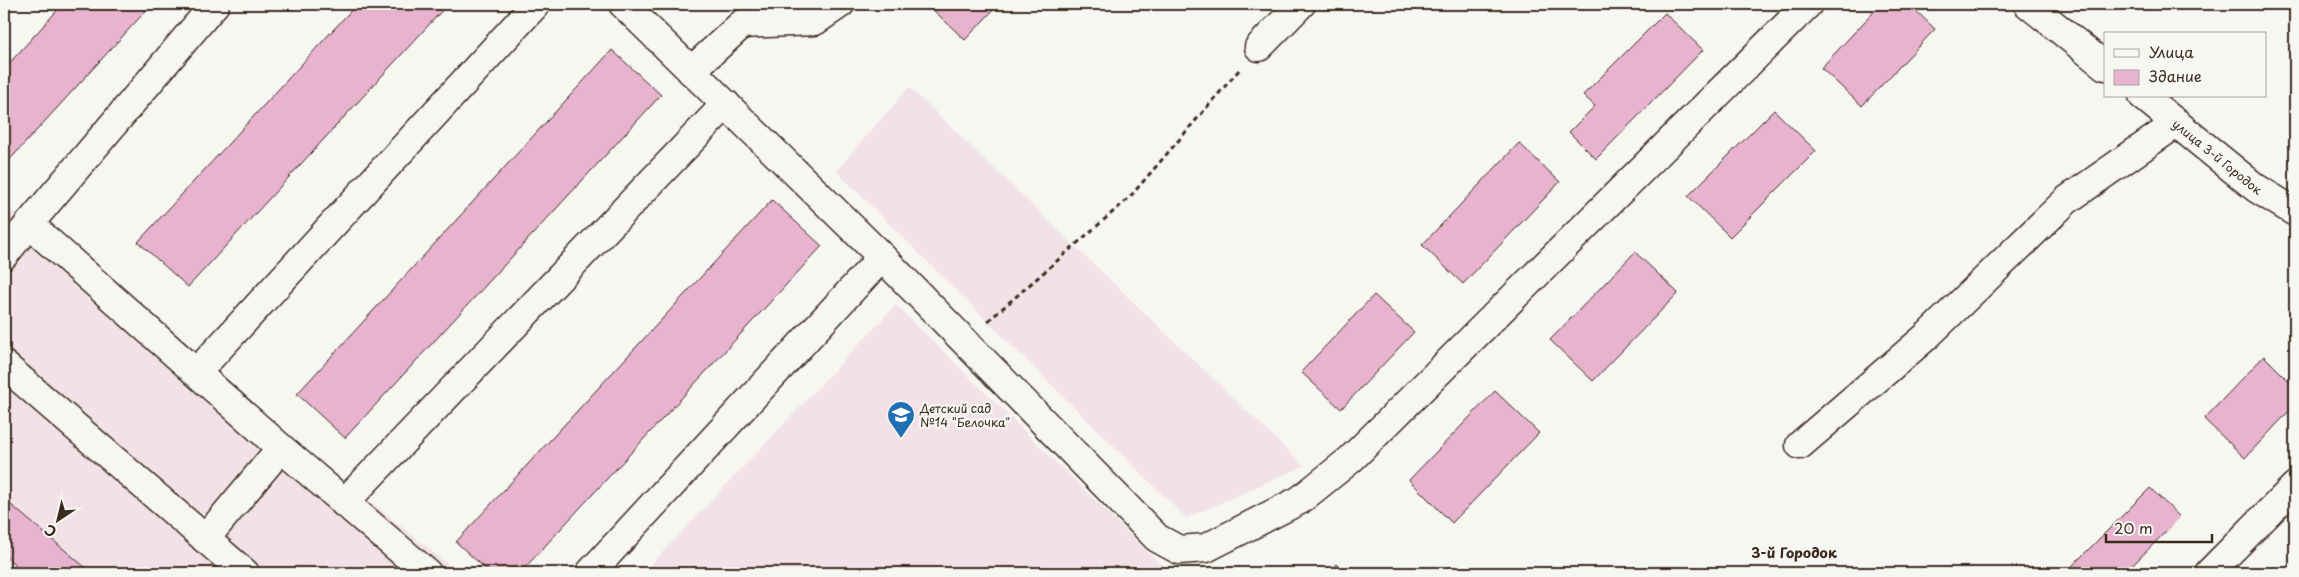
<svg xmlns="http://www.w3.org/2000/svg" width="2299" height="577" viewBox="0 0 2299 577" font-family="'Playpen Sans',sans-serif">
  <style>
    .built { fill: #f2e2e7 }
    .building { fill: #e8b3ce; stroke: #3b2a1e }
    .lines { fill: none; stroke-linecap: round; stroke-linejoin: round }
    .minor-casing { stroke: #3b2a1e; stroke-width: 31 }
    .path { stroke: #3b2a1e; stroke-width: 3; stroke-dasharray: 5 4; stroke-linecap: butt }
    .minor { stroke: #f6f6f2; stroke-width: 28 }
    .labels { text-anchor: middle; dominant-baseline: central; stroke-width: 4.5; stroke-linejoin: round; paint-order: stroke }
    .street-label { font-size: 12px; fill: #3b2a1e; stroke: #f6f6f2 }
    .poi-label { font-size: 12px; fill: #3b2a1e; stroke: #f6f6f2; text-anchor: start }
    .neighbourhood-label { font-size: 14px; font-weight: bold; fill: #3b2a1e; stroke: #f6f6f2 }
  </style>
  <rect width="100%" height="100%" fill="#f6f6f2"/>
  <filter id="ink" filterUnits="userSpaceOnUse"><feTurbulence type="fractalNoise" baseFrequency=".02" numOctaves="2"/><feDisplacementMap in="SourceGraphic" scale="10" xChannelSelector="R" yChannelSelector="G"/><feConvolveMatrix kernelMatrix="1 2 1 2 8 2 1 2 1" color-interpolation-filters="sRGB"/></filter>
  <g filter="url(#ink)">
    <!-- built -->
    <g class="built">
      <path d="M909 87 1304 466 1186 518 836 171Z"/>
      <path d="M4 205 459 573H10L4 569Z"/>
      <path d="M896 305 1169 573H643Z"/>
    </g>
    <!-- building -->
    <g class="building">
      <path d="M63 4H152L4 166V69Z"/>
      <path d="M357 4H448L188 287 138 242Z"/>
      <path d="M930 4H999L965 40 928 5Z"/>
      <path d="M1881 4H1909L1935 29 1862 106 1821 68Z"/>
      <path d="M1665 13 1703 50 1596 159 1569 132 1595 106 1583 95Z"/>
      <path d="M612 50 661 95 345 438 297 394Z"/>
      <path d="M1774 110 1816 151 1730 237 1688 196Z"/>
      <path d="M1519 143 1560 182 1463 284 1422 245Z"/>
      <path d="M772 200 822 246 520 573H490L456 542Z"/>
      <path d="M1635 252 1678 293 1593 381 1550 340Z"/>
      <path d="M1374 295 1414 332 1341 409 1301 372Z"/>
      <path d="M2264 356 2295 387V405L2245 458 2204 419Z"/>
      <path d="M1495 391 1539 433 1452 523 1409 480Z"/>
      <path d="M2150 488 2180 517 2125 573H2065Z"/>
      <path d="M4 499 92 573H25L4 555Z"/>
      <path d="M1337 564 1346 573H1328Z"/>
    </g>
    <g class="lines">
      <defs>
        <g id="minor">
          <path d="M215 4 29 224 281 448 427 573"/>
          <path d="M623 4 882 257 1157 538 1179 550 1206 548 1300 500 1351 459 1808 4"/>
          <path d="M2028 4 2105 66"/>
          <path d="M1259 47 1301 4"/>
          <path d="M691 71 742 24 815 21 840 4"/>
          <path id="s1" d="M2143 96 2256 188 2295 212"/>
          <path d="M4 255 29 224"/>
          <path d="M4 365 245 573"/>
          <path d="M197 372 536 4"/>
          <path d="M1800 445 1928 335 2067 200 2177 123"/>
          <path d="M344 503 726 104"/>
          <path d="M205 539 281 448"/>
          <path d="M590 573 882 257"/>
          <path d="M2209 573 2295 486"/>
        </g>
      </defs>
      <!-- minor casing -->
      <use href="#minor" class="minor-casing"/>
      <!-- path -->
      <path class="path" d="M988 321 1129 198 1239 70"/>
      <!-- minor -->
      <use href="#minor" class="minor"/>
    </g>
  </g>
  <!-- icons -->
  <defs>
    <symbol id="school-pin" viewBox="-11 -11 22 30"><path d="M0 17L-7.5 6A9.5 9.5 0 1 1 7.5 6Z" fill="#1f6fb2" stroke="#f6f6f2"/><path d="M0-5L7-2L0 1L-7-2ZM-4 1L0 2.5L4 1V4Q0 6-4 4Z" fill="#fff"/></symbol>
  </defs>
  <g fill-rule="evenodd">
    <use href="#school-pin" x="885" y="399" width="32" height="43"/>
  </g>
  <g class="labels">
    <!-- street labels -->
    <g class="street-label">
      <text stroke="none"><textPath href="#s1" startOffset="96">улица 3-й Городок</textPath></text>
    </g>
    <!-- poi labels -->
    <g class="poi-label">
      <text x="920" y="408">Детский сад<tspan x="920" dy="14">№14 "Белочка"</tspan></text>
    </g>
    <!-- neighbourhood labels -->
    <g class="neighbourhood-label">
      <text x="1794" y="552">3-й Городок</text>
    </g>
  </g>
  <!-- margin -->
  <rect width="2299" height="577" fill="none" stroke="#f6f6f2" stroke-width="20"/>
  <rect x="10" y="10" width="2279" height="557" fill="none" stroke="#3b2a1e" stroke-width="2" filter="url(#ink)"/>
  <!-- legend -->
  <rect x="2104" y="32" width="162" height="65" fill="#f6f6f2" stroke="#aba49d"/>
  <rect x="2114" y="49" width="25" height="8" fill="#f6f6f2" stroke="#aba49d"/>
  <text x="2149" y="58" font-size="15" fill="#3b2a1e">Улица</text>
  <rect x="2114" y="70" width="25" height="15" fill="#e8b3ce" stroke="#aba49d"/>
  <text x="2149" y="82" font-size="15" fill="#3b2a1e">Здание</text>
  <!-- north arrow -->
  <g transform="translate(58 520) rotate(215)" stroke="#f6f6f2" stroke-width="4" paint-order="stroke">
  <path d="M0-4L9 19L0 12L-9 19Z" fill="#3b2a1e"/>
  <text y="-8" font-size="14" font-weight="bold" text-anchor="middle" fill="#3b2a1e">С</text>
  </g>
  <!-- scale -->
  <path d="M2106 534v8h106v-8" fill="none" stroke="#3b2a1e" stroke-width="2.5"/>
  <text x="2114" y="534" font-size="15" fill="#3b2a1e" stroke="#f6f6f2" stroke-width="4" paint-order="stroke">20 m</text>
</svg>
